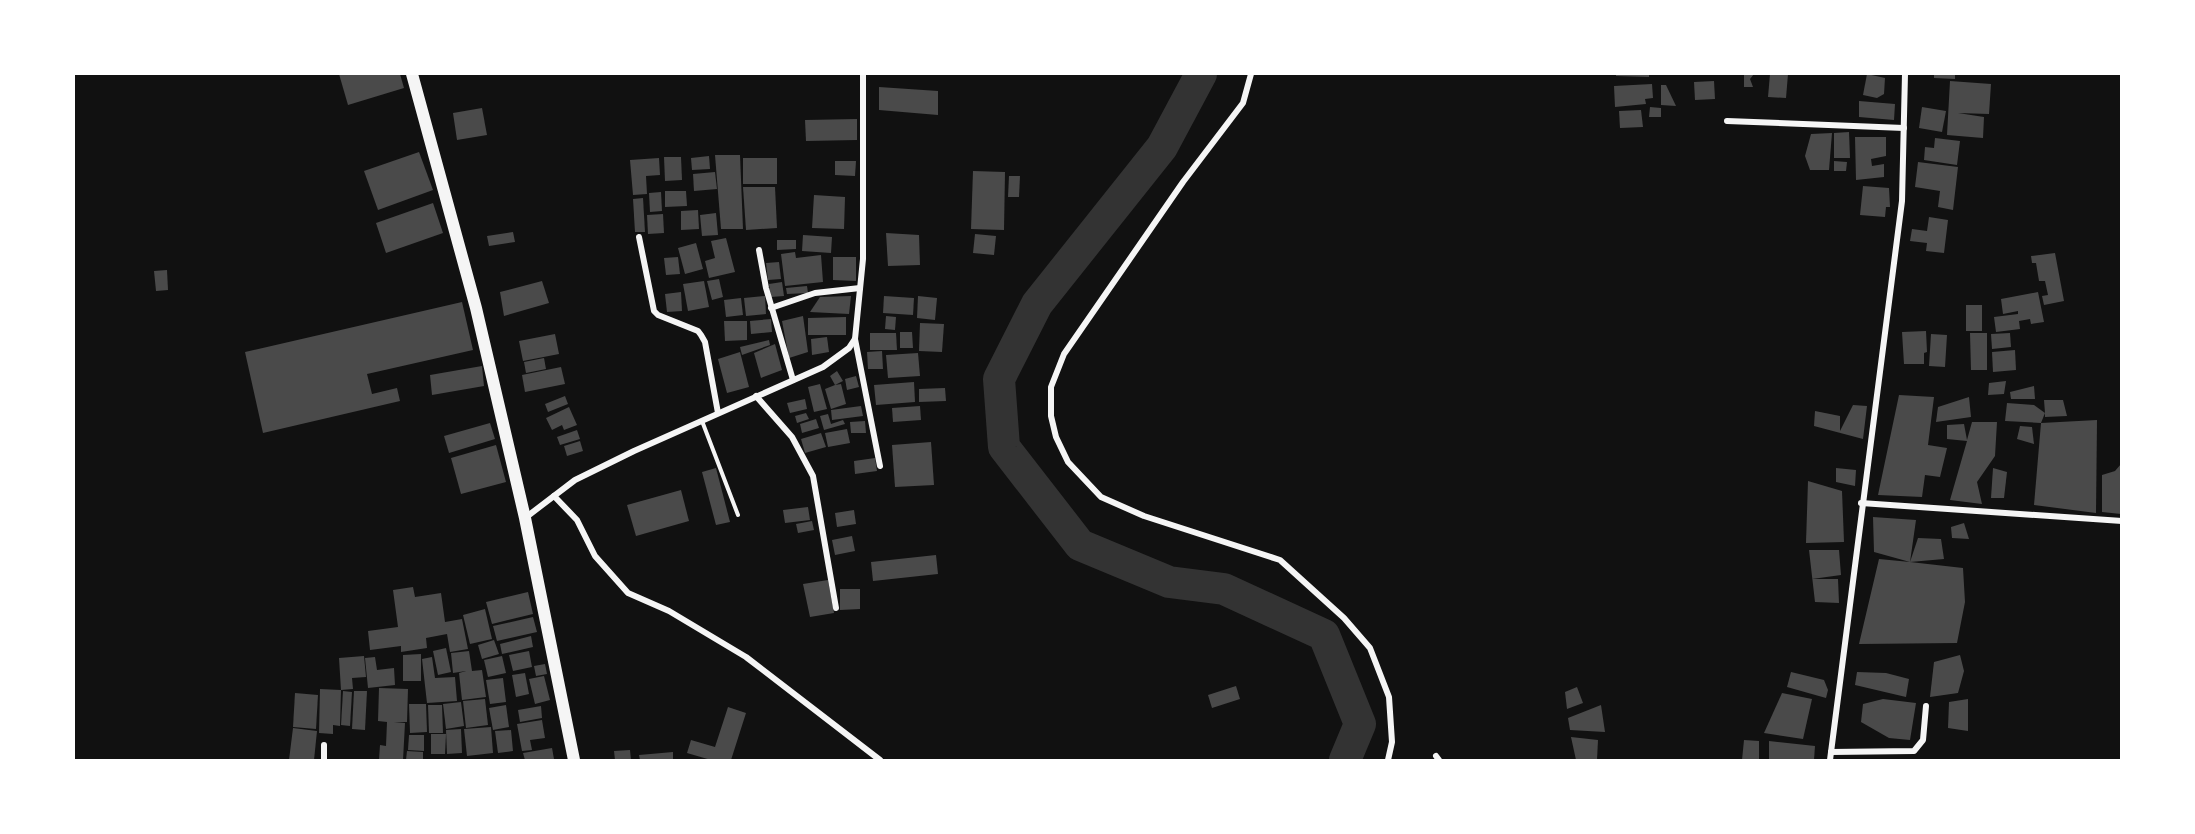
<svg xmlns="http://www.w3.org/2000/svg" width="2195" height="834" viewBox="0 0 2195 834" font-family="Figtree,sans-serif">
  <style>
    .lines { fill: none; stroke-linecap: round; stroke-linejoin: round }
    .river { stroke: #333; stroke-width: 32 }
    .building { fill: #4a4a4a }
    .service { stroke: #f5f5f5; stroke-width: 4 }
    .minor { stroke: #f5f5f5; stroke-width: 6 }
    .primary { stroke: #f5f5f5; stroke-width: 12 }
  </style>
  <rect width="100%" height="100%" fill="#111"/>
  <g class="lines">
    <!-- river -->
    <path class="river" d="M1201 74 1162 147 1037 304 999 379 1004 447 1080 545 1169 582 1224 589 1324 635 1360 724 1345 760"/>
  </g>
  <!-- building -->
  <g class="building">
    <path d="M339 74H400L404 88 348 105Z"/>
    <path d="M1616 74H1649V77L1616 76Z"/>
    <path d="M1744 74H1754L1750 79 1753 87H1744Z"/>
    <path d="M1770 74H1788L1786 98 1768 97Z"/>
    <path d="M1867 74 1885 78 1884 94 1877 98 1863 95Z"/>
    <path d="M1934 74H1955V79L1934 78Z"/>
    <path d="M1714 81 1715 99 1695 100 1694 82Z"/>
    <path d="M1950 81 1991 84 1989 114 1958 113 1984 117 1983 138 1947 135Z"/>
    <path d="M1652 84 1653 98 1645 99 1646 104 1615 107 1614 86Z"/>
    <path d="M1661 85H1666L1676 106 1661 105Z"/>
    <path d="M879 87 938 91V115L879 110Z"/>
    <path d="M1859 101 1895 104 1894 120 1859 117Z"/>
    <path d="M1650 107 1661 108V117H1649Z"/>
    <path d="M1922 107 1946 111 1942 132 1919 128Z"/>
    <path d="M482 108 487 135 457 140 453 113Z"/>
    <path d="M1641 110 1643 127 1620 128 1619 111Z"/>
    <path d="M857 119V140L806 141 805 120Z"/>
    <path d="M1849 132 1850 158H1834V133Z"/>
    <path d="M1832 133 1829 170H1810L1805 156 1811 134Z"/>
    <path d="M1855 137H1886V156L1871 159 1872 166 1884 164V177L1856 180Z"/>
    <path d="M1935 138 1960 141 1957 165 1924 160 1925 147 1934 148Z"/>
    <path d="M419 152 433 190 378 210 364 171Z"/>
    <path d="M715 155H740L743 229H721Z"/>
    <path d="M709 156 710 169 692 170 691 158Z"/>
    <path d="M664 157H681L682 180 665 181Z"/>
    <path d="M659 158 660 175 646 176 647 194 633 195 630 160Z"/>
    <rect x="743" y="158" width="34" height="26"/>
    <path d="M835 161H856L855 176 835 175Z"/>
    <path d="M1834 161 1847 162 1846 171H1834Z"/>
    <path d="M1918 162 1958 167 1953 210 1938 207 1940 191 1915 187Z"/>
    <path d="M973 171 1005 172 1004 230 971 229Z"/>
    <path d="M715 172 717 189 694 191 693 174Z"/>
    <path d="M1009 176H1020L1019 197H1008Z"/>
    <path d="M1863 186 1889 188 1890 207H1886L1885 217 1860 215Z"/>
    <path d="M743 187H775L777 228 746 230Z"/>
    <path d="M665 191H686L687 206 665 207Z"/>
    <path d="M661 192 662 211 650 212 649 193Z"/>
    <path d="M814 195 845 197 844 229 812 228Z"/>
    <path d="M643 198 645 232H635L633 199Z"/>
    <path d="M433 203 443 233 386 253 376 223Z"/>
    <path d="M698 210 699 229 681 230V211Z"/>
    <path d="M716 213 718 235 702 236 700 215Z"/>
    <path d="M663 214 664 233 648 234 647 215Z"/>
    <path d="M1929 217 1948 220 1944 253 1926 251 1927 243 1910 241 1912 229 1927 231Z"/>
    <path d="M513 232 515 242 489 246 487 236Z"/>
    <path d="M886 233 919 235 920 265 888 266Z"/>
    <path d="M975 234 996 236 994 255 973 253Z"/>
    <path d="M803 235 832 237 831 253 802 251Z"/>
    <path d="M726 238 735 272 709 278 705 261 715 258 711 241Z"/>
    <path d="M777 240H796V249L777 250Z"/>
    <path d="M696 243 703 269 685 274 678 248Z"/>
    <path d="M795 252 796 258 821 255 823 282 785 286 781 254Z"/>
    <path d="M2055 253 2064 301 2044 305 2042 296 2048 295 2045 281H2039L2036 263H2032L2031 256Z"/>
    <path d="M678 257 680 274 666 275 664 258Z"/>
    <path d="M833 257H856V281L833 280Z"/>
    <path d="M779 262 781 279 768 280 766 263Z"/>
    <path d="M167 270 168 290 156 291 154 271Z"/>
    <path d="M719 279 723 297 712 300 707 281Z"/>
    <path d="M542 281 549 303 504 316 500 292Z"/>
    <path d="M704 281 709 307 688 311 683 284Z"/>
    <path d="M782 282 784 296 771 297 769 284Z"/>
    <path d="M807 286 808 293 787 294 786 288Z"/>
    <path d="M681 292 682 311 667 312 665 294Z"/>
    <path d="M2038 292 2044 322 2031 324 2030 319 2019 321 2020 329 1996 332 1994 317 2018 314V311L2003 314 2001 299Z"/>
    <path d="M765 296 766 314 746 316 744 298Z"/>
    <path d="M851 296 849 314 810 312 820 297Z"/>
    <path d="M884 296 914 298 913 315 883 313Z"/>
    <path d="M918 296 937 298 935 320 917 318Z"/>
    <path d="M741 298 743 315 726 317 724 300Z"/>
    <path d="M462 302 473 350 367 374 372 394 397 388 400 401 263 433 245 352Z"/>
    <rect x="1966" y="305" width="16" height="26"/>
    <path d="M803 316 808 352 789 358 782 321Z"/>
    <path d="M886 316 896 317 895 330 885 329Z"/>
    <path d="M846 317V335H808V318Z"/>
    <path d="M771 319 772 332 751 334 750 321Z"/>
    <path d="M724 321H747V340L725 341Z"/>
    <path d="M920 323 944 324 942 352 919 351Z"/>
    <path d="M1926 331 1927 352 1924 353V364H1904L1902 332Z"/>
    <path d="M900 332H912L913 348H900Z"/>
    <path d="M870 333H896L897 350H870Z"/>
    <path d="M1970 333H1987V370H1971Z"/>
    <path d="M2010 333 2011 347 1992 349 1991 334Z"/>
    <path d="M555 334 559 354 523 361 519 341Z"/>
    <path d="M1931 334 1947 335 1945 367 1929 366Z"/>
    <path d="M827 337 829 352 812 355 811 339Z"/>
    <path d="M769 340 770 345 742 355 740 347Z"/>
    <path d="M775 344 782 370 761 378 754 353Z"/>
    <path d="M2015 350 2016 370 1993 372 1992 352Z"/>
    <path d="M882 351 883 369H868L867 352Z"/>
    <path d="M740 352 749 387 727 393 718 359Z"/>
    <path d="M918 353 920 376 888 378 886 355Z"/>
    <path d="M544 358 546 369 526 373 524 362Z"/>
    <path d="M482 366 484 386 432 395 430 375Z"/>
    <path d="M561 367 565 384 525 392 522 375Z"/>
    <path d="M837 371 843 381 835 385 841 384 846 404 831 409 825 389 835 385 830 376Z"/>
    <path d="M856 376 859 387 847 390 845 379Z"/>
    <path d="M2006 381 2004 394 1988 395 1989 383Z"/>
    <path d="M914 382 915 402 876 405 874 385Z"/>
    <path d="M820 384 827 409 814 412 808 387Z"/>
    <path d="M2034 386 2035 399H2011L2010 392Z"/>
    <path d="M945 388 946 401 919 402V389Z"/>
    <path d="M1899 395 1934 397 1928 445 1947 448 1940 477 1925 475 1922 497 1878 495Z"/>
    <path d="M565 396 568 404 548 412 545 404Z"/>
    <path d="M1969 397 1971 417 1936 422 1938 407Z"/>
    <path d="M805 399 807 409 790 413 787 403Z"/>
    <path d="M2044 400H2063L2067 416 2045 417V413L2041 423 2005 421 2007 403 2034 405 2045 413Z"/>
    <path d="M1853 405 1867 406 1863 439 1814 426 1815 411 1840 416V431Z"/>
    <path d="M861 406 863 416 832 420 831 410Z"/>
    <path d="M920 406 921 420 893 422 892 408Z"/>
    <path d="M569 407 577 425 564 430 562 425 552 430 546 418Z"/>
    <path d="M806 413 809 419 797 423 795 416Z"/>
    <path d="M828 414 831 424 843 420 845 424 824 430 820 416Z"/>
    <path d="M816 419 819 428 802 433 800 424Z"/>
    <path d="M2097 420 2096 513 2034 505 2041 423Z"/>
    <path d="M865 421 866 433H851L850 422Z"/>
    <path d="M1972 422H1997L1995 456 1977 482 1982 504 1950 500 1967 441 1947 439V425L1964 424 1967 440Z"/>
    <path d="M490 423 495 439 449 453 444 436Z"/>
    <path d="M2020 426 2032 427 2034 444 2017 439Z"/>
    <path d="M847 429 850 443 828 447 825 433Z"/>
    <path d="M577 430 580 439 560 445 557 437Z"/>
    <path d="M821 433 826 447 805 453 801 439Z"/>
    <path d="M580 441 583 451 567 456 564 446Z"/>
    <path d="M931 442 934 485 895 487 892 445Z"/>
    <path d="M496 445 506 482 461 494 451 458Z"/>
    <path d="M875 458 877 471 855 474 854 461Z"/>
    <path d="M2121 464V514L2102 512V475L2115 471Z"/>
    <path d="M716 468 730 522 716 525 702 472Z"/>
    <path d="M1836 468 1856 470 1855 486 1836 482Z"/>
    <path d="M1993 468 2007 472 2004 498H1991Z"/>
    <path d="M1808 481 1842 491 1844 542 1806 543Z"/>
    <path d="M681 490 689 521 636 536 627 505Z"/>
    <path d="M808 507 810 520 785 523 783 510Z"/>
    <path d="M854 510 856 524 837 527 835 513Z"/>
    <path d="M1873 517 1916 520 1910 562 1918 538 1941 539 1944 559 1910 562 1963 568 1965 602 1957 643 1859 644 1879 559 1910 562 1874 552Z"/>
    <path d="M812 521 814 530 798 533 796 524Z"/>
    <path d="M1964 523 1969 539 1952 538 1951 527Z"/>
    <path d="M852 536 855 551 835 555 832 540Z"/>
    <path d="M1809 550H1839L1841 575 1812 579H1838L1839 603 1815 602Z"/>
    <path d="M936 555 938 574 873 581 871 562Z"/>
    <path d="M828 580 834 613 810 617 803 584Z"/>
    <path d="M413 587 415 597 441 593 445 622 462 619 468 649 450 652 447 634 426 638 427 648 401 652V646L370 650 368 631 398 627 393 590Z"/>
    <path d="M840 589H860V609L840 610Z"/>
    <path d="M528 592 533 614 492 624 486 602Z"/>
    <path d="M485 609 492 639 470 644 463 615Z"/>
    <path d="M533 617 537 632 497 641 493 626Z"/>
    <path d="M531 636 533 647 502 654 500 644Z"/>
    <path d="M494 640 499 654 482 659 478 645Z"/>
    <path d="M446 648 451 672 438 675 433 651Z"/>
    <path d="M469 651 472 671 482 670 486 697 462 700 459 673 466 671 453 673 451 653Z"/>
    <path d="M529 651 532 667 513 671 509 655Z"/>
    <path d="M421 654V681H403V655Z"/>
    <path d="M1960 655 1964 671 1958 693 1930 697 1934 662Z"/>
    <path d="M364 656 366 677 352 678 353 689 341 690 339 658Z"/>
    <path d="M502 656 506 673 488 677 484 660Z"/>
    <path d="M375 657 377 670 394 668 395 685 368 688 365 658Z"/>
    <path d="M432 657 435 678 455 677 457 701 427 703 422 659Z"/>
    <path d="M545 664 547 674 536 676 534 666Z"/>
    <path d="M1791 672 1824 680 1828 690 1826 698 1787 687Z"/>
    <path d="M1857 672 1886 673 1909 679 1906 697 1855 685Z"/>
    <path d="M525 673 529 694 516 697 512 675Z"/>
    <path d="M544 676 550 700 535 704 529 679Z"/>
    <path d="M503 678 506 702 490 704 486 680Z"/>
    <path d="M1236 686 1240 699 1212 708 1208 695Z"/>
    <path d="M1577 687 1583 703 1567 709 1565 692Z"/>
    <path d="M379 688 408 689 407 722H394L405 723 403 760H379L380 745 386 746 387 722 378 721Z"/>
    <path d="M320 689 341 690 340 726 333 725V734L319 733Z"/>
    <path d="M343 691 352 692 350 726 341 725Z"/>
    <path d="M354 691H367L365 730 352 729Z"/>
    <path d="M295 693 318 695 316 729 293 727Z"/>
    <path d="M1782 693 1812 699 1803 739 1764 733Z"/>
    <path d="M485 699 488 725 466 728 463 701Z"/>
    <path d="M1883 699 1916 703 1910 740 1889 738 1861 722 1863 704Z"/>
    <path d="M1968 699V731L1948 728 1949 702Z"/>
    <path d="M461 702 464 726 446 729 443 704Z"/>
    <path d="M409 704H426L427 732 410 733Z"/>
    <path d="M428 705H442L443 733H429Z"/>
    <path d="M506 705 509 727 493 730 489 708Z"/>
    <path d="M1601 705 1605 732 1570 730 1568 718Z"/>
    <path d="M541 706 542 718 520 722 518 710Z"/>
    <path d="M728 707 746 713 731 760H711L687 753 691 740 715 747Z"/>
    <path d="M542 720 545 738 530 740 532 750 522 751 517 724Z"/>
    <path d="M491 727 493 753 467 756 464 729Z"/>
    <path d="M293 728 317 731 314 760H289Z"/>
    <path d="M461 729 462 753 447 754 446 730Z"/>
    <path d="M511 730 513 751 498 753 495 731Z"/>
    <path d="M431 734H446L445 754H431Z"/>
    <path d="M409 735H424V751L408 750Z"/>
    <path d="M1571 737 1598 740 1597 760H1576Z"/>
    <path d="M1744 740 1759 741V760H1742Z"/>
    <path d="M1769 741 1815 746 1814 760 1769 759Z"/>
    <path d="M552 748 554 759 525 760 523 753Z"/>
    <path d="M630 750 631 760H615L614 751Z"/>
    <path d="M407 751 423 752V760H406Z"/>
    <path d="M673 752V760H640L639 755Z"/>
  </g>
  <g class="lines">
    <!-- service -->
    <path class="service" d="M702 421 738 515"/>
    <!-- minor -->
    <g class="minor">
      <path d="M1251 74 1243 103 1183 182 1064 354 1051 387V416L1056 437 1068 462 1101 497 1144 516 1280 560 1344 618 1370 648 1389 697 1392 742 1388 760"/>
      <path d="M1727 121 1904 128"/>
      <path d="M639 237 654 311 658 315 698 331 701 335 705 342 718 413"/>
      <path d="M759 250 766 288 793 380"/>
      <path d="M771 308 815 293 860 288"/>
      <path d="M855 339 880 466"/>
      <path d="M756 396 792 437 813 476 836 608"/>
      <path d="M554 496 577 520 595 556 628 593 669 611 746 657 880 760"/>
      <path d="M1861 503 2122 521"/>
      <path d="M525 518 575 480 634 451 823 367 849 348 855 339 863 259V74"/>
      <path d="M1831 752 1914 751 1923 740 1926 706"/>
      <path d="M1436 756 1439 760"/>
      <path d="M324 760V745"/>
      <path d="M1830 760 1902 201 1905 74"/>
    </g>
    <!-- primary -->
    <path class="primary" d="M412 74 476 308 525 518 574 760"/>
  </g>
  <!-- border -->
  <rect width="2195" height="834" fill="none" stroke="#ffffff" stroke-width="150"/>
</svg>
